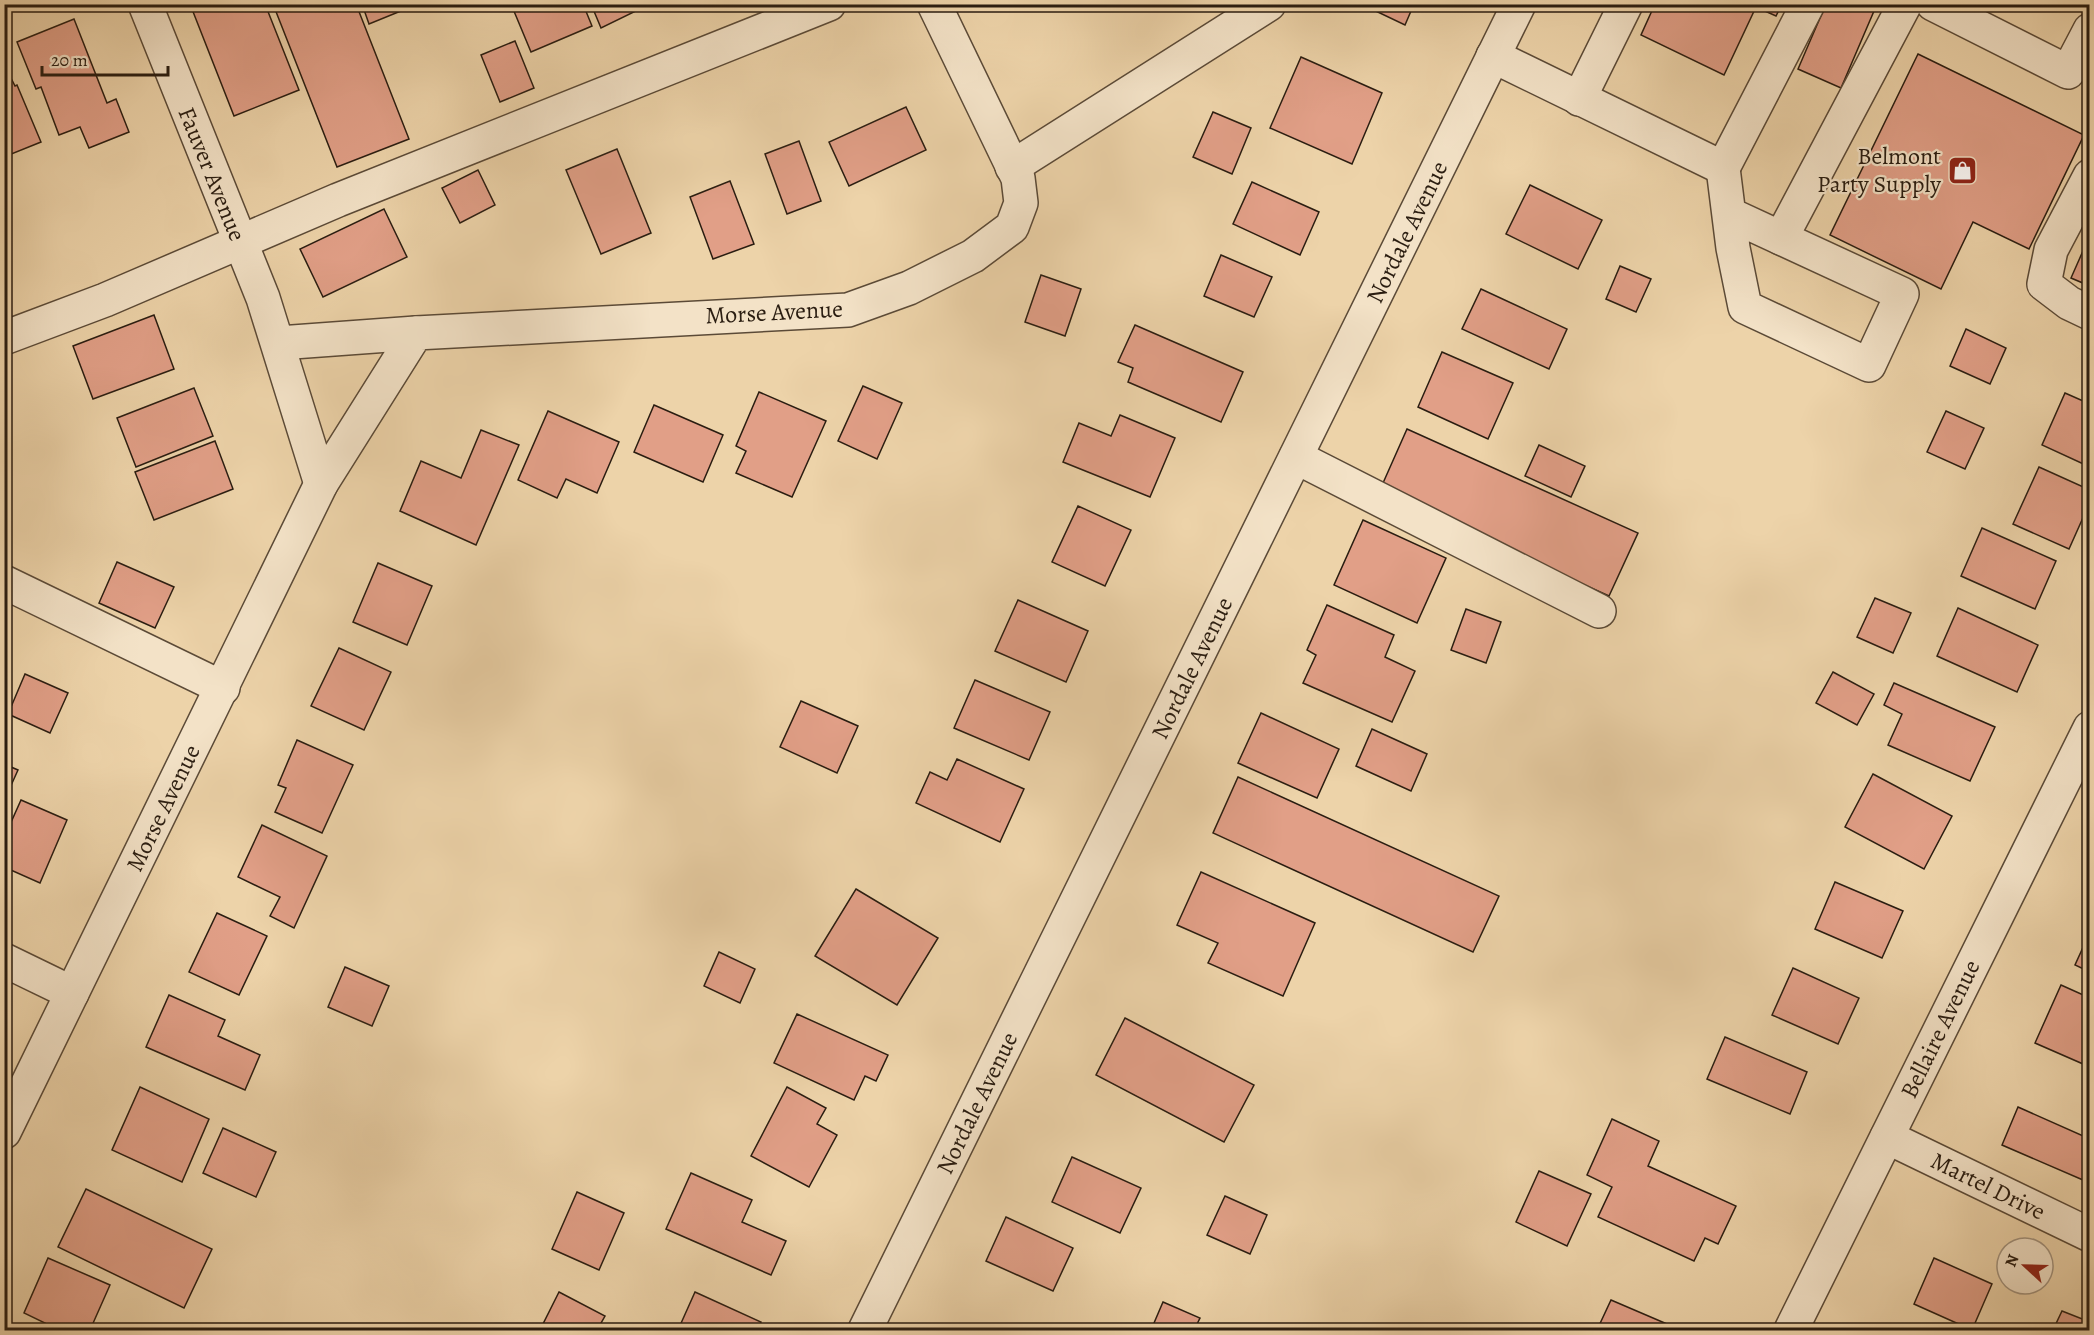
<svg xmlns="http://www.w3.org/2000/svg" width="2094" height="1335" viewBox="0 0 2094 1335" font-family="Alegreya,serif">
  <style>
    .building { fill: #e19f87; stroke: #2a1d11; stroke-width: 1.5 }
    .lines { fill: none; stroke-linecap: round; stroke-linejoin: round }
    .minor-casing { stroke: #5b4a37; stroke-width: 36 }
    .minor { stroke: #f3e2c7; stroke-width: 33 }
    .labels { text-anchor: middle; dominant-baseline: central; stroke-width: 4.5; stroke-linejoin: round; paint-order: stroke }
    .poi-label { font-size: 24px; fill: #2a1d11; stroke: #f3e2c7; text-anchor: end }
    .street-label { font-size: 24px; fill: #2a1d11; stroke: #f3e2c7 }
  </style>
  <rect width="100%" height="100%" fill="#edd3a9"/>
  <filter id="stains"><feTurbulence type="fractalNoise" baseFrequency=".00333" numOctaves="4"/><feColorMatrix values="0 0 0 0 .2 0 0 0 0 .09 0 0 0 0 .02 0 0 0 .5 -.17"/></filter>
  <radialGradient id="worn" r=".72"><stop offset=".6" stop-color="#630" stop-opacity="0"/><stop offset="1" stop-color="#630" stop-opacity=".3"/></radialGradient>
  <!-- building -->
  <g class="building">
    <path d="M190 4H265L299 90 234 116Z"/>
    <path d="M273 4H356L409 139 337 167Z"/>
    <path d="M362 4H418L369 24Z"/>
    <path d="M511 4H583L592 26 531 52Z"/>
    <path d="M591 4H637L640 9 601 28Z"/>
    <path d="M1361 4H1414L1405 25Z"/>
    <path d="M1655 4H1782L1776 16 1756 7 1724 75 1641 35Z"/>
    <path d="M1826 4H1877L1841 88 1798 69Z"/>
    <path d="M74 19 107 103 116 99 129 132 89 148 80 127 59 135 41 87 36 89 17 42Z"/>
    <path d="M515 41 534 88 500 102 481 55Z"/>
    <path d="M1918 54 2084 135 2029 249 1973 222 1941 289 1830 235Z"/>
    <path d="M1301 57 1382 93 1352 164 1270 128Z"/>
    <path d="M10 76 15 86 17 85 41 142 4 157V78Z"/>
    <path d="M906 107 926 150 849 186 829 142Z"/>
    <path d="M1213 112 1251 128 1232 174 1193 157Z"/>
    <path d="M799 141 821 201 787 214 765 154Z"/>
    <path d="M617 149 651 233 601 254 566 170Z"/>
    <path d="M478 170 495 205 460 223 442 188Z"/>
    <path d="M730 181 754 244 713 259 690 197Z"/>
    <path d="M1252 182 1319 212 1300 255 1233 224Z"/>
    <path d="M1530 185 1602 220 1578 269 1506 234Z"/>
    <path d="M384 209 407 257 323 297 300 249Z"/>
    <path d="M2090 235V286L2071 278Z"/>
    <path d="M1221 255 1272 277 1254 317 1204 296Z"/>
    <path d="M1620 266 1651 279 1636 312 1606 299Z"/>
    <path d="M1041 275 1081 289 1065 336 1025 322Z"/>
    <path d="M1481 289 1567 329 1549 369 1462 329Z"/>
    <path d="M154 315 174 369 93 399 73 346Z"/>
    <path d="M1135 325 1243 372 1221 422 1128 382 1133 368 1118 362Z"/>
    <path d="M1966 329 2006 348 1990 384 1950 366Z"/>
    <path d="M1442 352 1513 383 1488 439 1418 407Z"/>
    <path d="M863 386 902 403 877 459 838 441Z"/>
    <path d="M194 388 213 436 136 467 117 418Z"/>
    <path d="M759 392 826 421 792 497 736 473 746 451 736 446Z"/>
    <path d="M2065 393 2090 404V467L2042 445Z"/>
    <path d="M654 405 723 435 703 482 634 452Z"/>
    <path d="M548 411 619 442 597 493 566 479 557 498 518 480Z"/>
    <path d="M1946 411 1984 428 1965 469 1927 452Z"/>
    <path d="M1120 415 1175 438 1150 497 1063 462 1079 423 1111 436Z"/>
    <path d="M1407 429 1638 533 1609 596 1379 492Z"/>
    <path d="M481 430 519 445 476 545 400 511 421 461 461 478Z"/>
    <path d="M215 441 233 489 154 520 135 472Z"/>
    <path d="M1539 445 1585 466 1571 497 1525 476Z"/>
    <path d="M2039 467 2090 490V502L2069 549 2013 524Z"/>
    <path d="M1078 506 1131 530 1105 586 1052 562Z"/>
    <path d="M1363 520 1446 558 1417 623 1334 585Z"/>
    <path d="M1982 528 2056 561 2035 609 1961 576Z"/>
    <path d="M117 562 174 587 155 628 99 603Z"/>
    <path d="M378 563 432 586 407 645 353 622Z"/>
    <path d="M1875 598 1911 613 1893 653 1857 637Z"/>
    <path d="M1018 600 1088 631 1066 682 995 651Z"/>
    <path d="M1327 605 1394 635 1385 657 1415 671 1392 722 1303 683 1316 655 1307 650Z"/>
    <path d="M1958 608 2038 645 2017 692 1937 656Z"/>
    <path d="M1466 609 1501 622 1486 663 1451 650Z"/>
    <path d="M339 648 391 672 364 730 311 706Z"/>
    <path d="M1833 672 1874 694 1857 725 1816 703Z"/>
    <path d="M25 674 68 693 50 733 8 714Z"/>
    <path d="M975 680 1050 712 1029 760 954 728Z"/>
    <path d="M1894 683 1995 727 1970 781 1888 745 1902 714 1884 705Z"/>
    <path d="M801 701 858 726 837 773 780 747Z"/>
    <path d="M1261 713 1339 749 1317 798 1238 763Z"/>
    <path d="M1372 729 1427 754 1411 791 1356 766Z"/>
    <path d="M297 740 353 765 322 833 275 812 286 788 278 785Z"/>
    <path d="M957 759 1024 789 1000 842 916 803 930 772 947 780Z"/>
    <path d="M4 764 18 770 4 801Z"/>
    <path d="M1873 774 1952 816 1924 869 1845 827Z"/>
    <path d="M1238 777 1499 896 1473 952 1213 833Z"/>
    <path d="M21 800 67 820 40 883 4 867V838Z"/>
    <path d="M262 825 327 856 294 928 270 916 280 897 238 877Z"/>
    <path d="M1201 872 1315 923 1283 996 1208 963 1218 943 1177 925Z"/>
    <path d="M1835 882 1903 911 1882 958 1815 929Z"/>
    <path d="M856 889 938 938 897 1005 815 956Z"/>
    <path d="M217 913 267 936 239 995 189 972Z"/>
    <path d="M2090 932V972L2075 965Z"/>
    <path d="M719 952 755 969 740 1003 704 986Z"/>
    <path d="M345 967 389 986 372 1026 328 1007Z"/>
    <path d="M1793 968 1859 998 1838 1044 1772 1015Z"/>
    <path d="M2061 985 2090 998V1067L2035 1043Z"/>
    <path d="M169 995 225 1020 218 1036 260 1055 245 1090 146 1047Z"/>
    <path d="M797 1014 888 1055 876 1081 865 1076 854 1100 774 1063Z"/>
    <path d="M1125 1018 1254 1085 1224 1142 1096 1075Z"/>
    <path d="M1725 1037 1807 1072 1790 1114 1707 1079Z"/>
    <path d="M140 1087 209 1119 182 1182 112 1150Z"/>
    <path d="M787 1087 826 1108 817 1124 837 1135 809 1187 751 1156Z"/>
    <path d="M2018 1107 2090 1139V1183L2002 1145Z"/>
    <path d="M1612 1119 1659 1141 1648 1166 1736 1206 1718 1244 1705 1238 1694 1261 1598 1217 1612 1187 1587 1175Z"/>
    <path d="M223 1128 276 1152 256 1197 203 1173Z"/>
    <path d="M1072 1157 1141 1188 1120 1233 1052 1202Z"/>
    <path d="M1539 1171 1591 1194 1567 1246 1516 1222Z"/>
    <path d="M691 1173 752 1200 742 1222 786 1241 771 1275 666 1229Z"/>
    <path d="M86 1189 212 1249 184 1308 58 1247Z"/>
    <path d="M577 1192 624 1213 599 1270 552 1249Z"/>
    <path d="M1225 1196 1267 1215 1250 1254 1207 1235Z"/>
    <path d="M1006 1217 1073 1248 1053 1291 986 1261Z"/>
    <path d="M48 1258 110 1285 90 1330H41L45 1323 24 1313Z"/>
    <path d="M1934 1258 1992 1284 1972 1330 1914 1304Z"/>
    <path d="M559 1292 605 1316 597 1330H556L543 1324Z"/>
    <path d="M695 1292 761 1322 757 1330H678Z"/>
    <path d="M1611 1300 1681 1330H1597Z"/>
    <path d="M1163 1302 1200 1318 1194 1330H1151Z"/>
    <path d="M2062 1311 2090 1322V1330H2053Z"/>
    <path d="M969 1324 985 1330H966Z"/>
  </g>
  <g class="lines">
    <defs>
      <g id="minor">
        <path d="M145 4 263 298 321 484"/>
        <path d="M1933 4 2068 72 2090 30"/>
        <path d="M1493 56 1723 168 1808 4"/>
        <path d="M1579 99 1626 4"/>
        <path d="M1012 167 1269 4"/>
        <path d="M1723 168 1733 248 1745 307 1869 365 1902 294 1729 214"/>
        <path d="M2090 176 2051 250 2044 284 2069 303 2090 313"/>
        <path d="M1781 238 1905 4"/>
        <path d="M4 338 105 300 338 200 829 4"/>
        <path d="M279 343 416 333"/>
        <path d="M1296 457 1599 611"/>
        <path d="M4 582 223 688"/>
        <path d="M4 960 72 993"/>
        <path d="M4 1132 321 484 416 333 848 310 909 288 973 256 1012 227 1021 203 1018 178 934 4"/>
        <path d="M1887 1137 2090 1235"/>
        <path d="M865 1330 1519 4"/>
        <path d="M1791 1330 2090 728"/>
      </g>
    </defs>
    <!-- minor casing -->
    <use href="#minor" class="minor-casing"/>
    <!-- minor -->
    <use href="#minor" class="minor"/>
  </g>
  <!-- icons -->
  <defs>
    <symbol id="shop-square" viewBox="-11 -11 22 22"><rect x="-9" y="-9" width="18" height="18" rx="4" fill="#8f2418" stroke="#f3e2c7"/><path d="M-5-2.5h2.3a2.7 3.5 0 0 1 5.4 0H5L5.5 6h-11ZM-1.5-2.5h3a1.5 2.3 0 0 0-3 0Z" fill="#fff"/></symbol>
  </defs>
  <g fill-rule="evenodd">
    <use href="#shop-square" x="1946" y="154" width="33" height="33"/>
  </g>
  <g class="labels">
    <!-- poi labels -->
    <g class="poi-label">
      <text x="1941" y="156">Belmont<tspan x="1941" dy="28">Party Supply</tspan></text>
    </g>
    <!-- street labels -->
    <g class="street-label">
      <text transform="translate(212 174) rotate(68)">Fauver Avenue</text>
      <text transform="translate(1407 232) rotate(-64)">Nordale Avenue</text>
      <text transform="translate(774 312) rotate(-3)">Morse Avenue</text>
      <text transform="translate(1192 668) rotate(-64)">Nordale Avenue</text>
      <text transform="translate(163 808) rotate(-64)">Morse Avenue</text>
      <text transform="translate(1940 1029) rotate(-64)">Bellaire Avenue</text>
      <text transform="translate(977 1103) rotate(-64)">Nordale Avenue</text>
      <text transform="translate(1988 1186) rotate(26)">Martel Drive</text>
    </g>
  </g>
  <!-- margin -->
  <rect width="2094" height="1335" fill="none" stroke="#edd3a9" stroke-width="24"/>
  <rect x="6" y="6" width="2082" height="1323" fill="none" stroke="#2a1d11" stroke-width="3"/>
  <rect x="12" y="12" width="2070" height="1311" fill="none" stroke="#2a1d11" stroke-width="1.5"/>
  <!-- north arrow -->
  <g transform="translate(2025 1266) rotate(292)"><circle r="28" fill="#f3e2c7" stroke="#a3937e" stroke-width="1.5"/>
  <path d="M0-4.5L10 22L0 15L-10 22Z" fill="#8f2418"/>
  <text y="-9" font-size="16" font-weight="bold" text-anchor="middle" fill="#2a1d11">N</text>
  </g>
  <!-- scale -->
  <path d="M42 66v9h126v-9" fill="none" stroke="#2a1d11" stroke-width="3"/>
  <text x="51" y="66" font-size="18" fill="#2a1d11" stroke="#f3e2c7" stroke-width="4.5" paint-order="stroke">20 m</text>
  <rect width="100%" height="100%" filter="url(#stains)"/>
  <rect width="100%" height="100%" fill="url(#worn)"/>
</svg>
